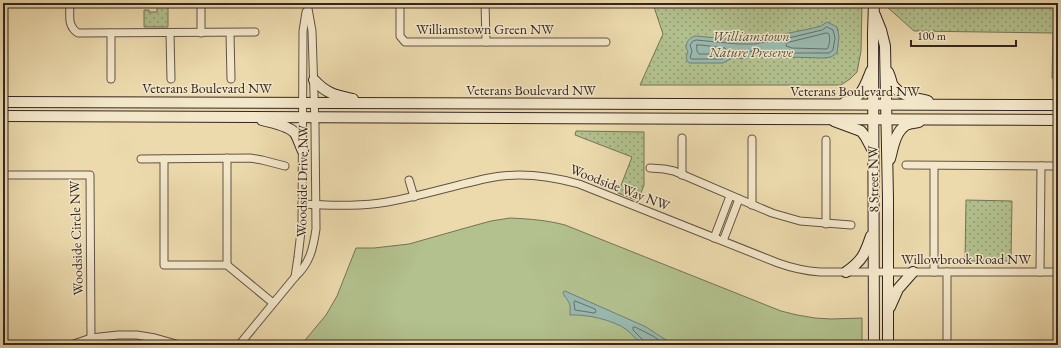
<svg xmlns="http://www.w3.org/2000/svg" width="1061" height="348" viewBox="0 0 1061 348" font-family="'EB Garamond',serif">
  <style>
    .green { fill: #b2c18e; stroke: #737458 }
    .park { fill: url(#park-dots); stroke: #737458 }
    .water { fill: #99bab0; stroke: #717f77 }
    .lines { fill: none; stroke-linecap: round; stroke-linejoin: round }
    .shore { stroke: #667068; stroke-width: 1 }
    .street-casing { stroke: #625344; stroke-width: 9 }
    .secondary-casing { stroke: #342621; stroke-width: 12 }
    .street { stroke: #f3e7ca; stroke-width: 7 }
    .secondary { stroke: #f3e7ca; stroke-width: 10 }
    .labels { text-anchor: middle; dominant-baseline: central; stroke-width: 3; stroke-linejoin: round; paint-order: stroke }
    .street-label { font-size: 14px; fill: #342621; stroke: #f3e7ca }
    .park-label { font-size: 14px; font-style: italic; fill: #544d3c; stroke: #f3e7ca }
  </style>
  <defs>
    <pattern id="park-dots" width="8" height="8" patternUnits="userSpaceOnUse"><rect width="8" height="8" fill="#b2c18e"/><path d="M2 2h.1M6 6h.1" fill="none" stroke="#929d74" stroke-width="1.8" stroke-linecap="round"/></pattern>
  </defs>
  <rect width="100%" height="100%" fill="#ecdaad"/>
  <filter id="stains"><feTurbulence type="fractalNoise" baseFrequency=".005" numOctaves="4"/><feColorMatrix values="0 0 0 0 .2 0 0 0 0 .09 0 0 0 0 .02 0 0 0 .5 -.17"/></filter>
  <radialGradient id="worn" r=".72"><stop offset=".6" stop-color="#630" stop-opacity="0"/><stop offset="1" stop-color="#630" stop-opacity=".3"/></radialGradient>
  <!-- green -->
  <path class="green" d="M510 218C530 219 546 220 565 225L781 311 797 315 815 318 831 319 862 318V345H301L326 315 337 296 356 248H374L409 244 469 227 491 221Z"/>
  <!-- park -->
  <g class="park">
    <path d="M640 3H862L861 51 857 72 850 79 841 85H640L663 34 654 7Z"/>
    <path d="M886 3H1058V82L1052 78 1053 33 914 31 886 6Z"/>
    <path d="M157 6H168V27H144V10H149V12H157Z"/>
    <path d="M576 131 644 132V185L638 201 618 193 632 157 575 135Z"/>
    <path d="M966 200 1012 201 1011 261H965Z"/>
  </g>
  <!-- water -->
  <g class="water">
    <path d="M827 22 837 27 839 37 837 53 831 57 823 58 790 57 783 55 777 57H771L765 54 760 55 755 54 741 59 734 57 723 63H689C685 59 686 56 688 51L686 48C686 42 689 38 695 36L738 40H754L809 29 821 26Z"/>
    <path d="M565 291 644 326C655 332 665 341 677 345H643C637 341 633 335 627 330 614 320 586 314 570 315 570 310 571 305 568 301 566 297 564 297 563 292Z"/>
  </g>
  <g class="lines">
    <!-- shore -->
    <g class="shore">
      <path d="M827 27 833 30 835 38 833 50 829 53H791L783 51 772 53 766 51 755 50 741 55 733 54 722 59H692L690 58 692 51 690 45 693 41 696 40 738 44H754L793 37 822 30Z"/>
      <path d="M827 33 829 34C830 38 830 45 827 49L792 48 786 46 787 43Z"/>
      <path d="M697 45H701L725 48 726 50 720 54H699C697 53 696 47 697 45Z"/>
      <path d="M575 301 595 309 596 312 594 313 575 310 574 303Z"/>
      <path d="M645 345 644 341 633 330V327H635L653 336 666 345"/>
    </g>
    <defs>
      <g id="street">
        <path d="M70 3C70 15 67 26 78 33L255 32"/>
        <path d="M201 3V33"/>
        <path d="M400 3V36L405 42H606"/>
        <path d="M485 3 486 42"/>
        <path d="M111 33V79"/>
        <path d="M170 33 171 79"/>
        <path d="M230 33 231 79"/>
        <path d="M752 139V205"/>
        <path d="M141 159 250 158 262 160 285 166"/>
        <path d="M164 159V265H227L273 303"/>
        <path d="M906 165 1058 166"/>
        <path d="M650 168 664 169 674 171 772 213 800 221 851 225"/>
        <path d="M3 175H90L91 338"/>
        <path d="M682 175V138"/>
        <path d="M409 180 414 197"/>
        <path d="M302 204C330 205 360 207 387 202 422 196 455 185 489 178 518 172 550 176 579 184L778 263C792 268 805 271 820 272H1058"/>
        <path d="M826 224V140"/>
        <path d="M714 238 730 196"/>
        <path d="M723 241 739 199"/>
        <path d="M227 265V158"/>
        <path d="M934 272V166"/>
        <path d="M1040 272 1041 166"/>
        <path d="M295 277 298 257 302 223 303 31 306 12"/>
        <path d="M71 345 91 338 118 335H137L155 338 180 345"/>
        <path d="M239 345 295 277C310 263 313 249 316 229L315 125 312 31 307 3"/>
        <path d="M947 345V272"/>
      </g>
      <g id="secondary">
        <path d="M875 15 881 30 885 46 888 199V345"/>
        <path d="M888 72C890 76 891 80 892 84 899 96 916 98 928 101"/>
        <path d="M314 80C327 94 335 95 353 99"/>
        <path d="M3 102 1058 105"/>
        <path d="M845 102C862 98 865 86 871 71"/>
        <path d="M3 116 1058 120"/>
        <path d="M262 120C271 122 289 126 295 133 298 138 300 145 303 151"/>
        <path d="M834 121 861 131 865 136 872 149"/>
        <path d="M890 159C893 148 895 132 906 125 910 123 915 123 919 122"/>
        <path d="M846 272C862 261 865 254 871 236"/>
        <path d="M890 307 898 289 913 272"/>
        <path d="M874 345 873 33 874 3"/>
      </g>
    </defs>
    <!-- street casing -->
    <use href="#street" class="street-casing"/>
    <!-- secondary casing -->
    <use href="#secondary" class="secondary-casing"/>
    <!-- street -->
    <use href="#street" class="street"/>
    <!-- secondary -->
    <use href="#secondary" class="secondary"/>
  </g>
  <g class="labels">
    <!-- street labels -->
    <g class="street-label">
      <text x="485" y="29">Williamstown Green NW</text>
      <text x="207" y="88">Veterans Boulevard NW</text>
      <text x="531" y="90">Veterans Boulevard NW</text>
      <text x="855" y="91">Veterans Boulevard NW</text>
      <text transform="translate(873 179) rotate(-91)">8 Street NW</text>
      <text transform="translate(302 181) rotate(-89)">Woodside Drive NW</text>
      <text transform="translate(620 187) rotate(21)">Woodside Way NW</text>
      <text transform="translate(76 238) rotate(-92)">Woodside Circle NW</text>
      <text x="966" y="259">Willowbrook Road NW</text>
    </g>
    <!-- park labels -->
    <g class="park-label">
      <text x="751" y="36">Williamstown<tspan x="751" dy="16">Nature Preserve</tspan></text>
    </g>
  </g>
  <!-- margin -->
  <rect width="1061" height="348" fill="none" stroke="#ecdaad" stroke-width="16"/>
  <rect x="4" y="4" width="1053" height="340" fill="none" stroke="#342621" stroke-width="2"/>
  <rect x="8" y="8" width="1045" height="332" fill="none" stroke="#342621"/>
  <!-- scale -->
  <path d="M911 40v6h105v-6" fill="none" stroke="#342621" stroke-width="2"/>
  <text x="917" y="40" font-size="12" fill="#342621" stroke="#f3e7ca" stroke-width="3" paint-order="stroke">100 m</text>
  <rect width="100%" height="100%" filter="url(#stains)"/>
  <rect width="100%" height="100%" fill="url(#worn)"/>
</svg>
